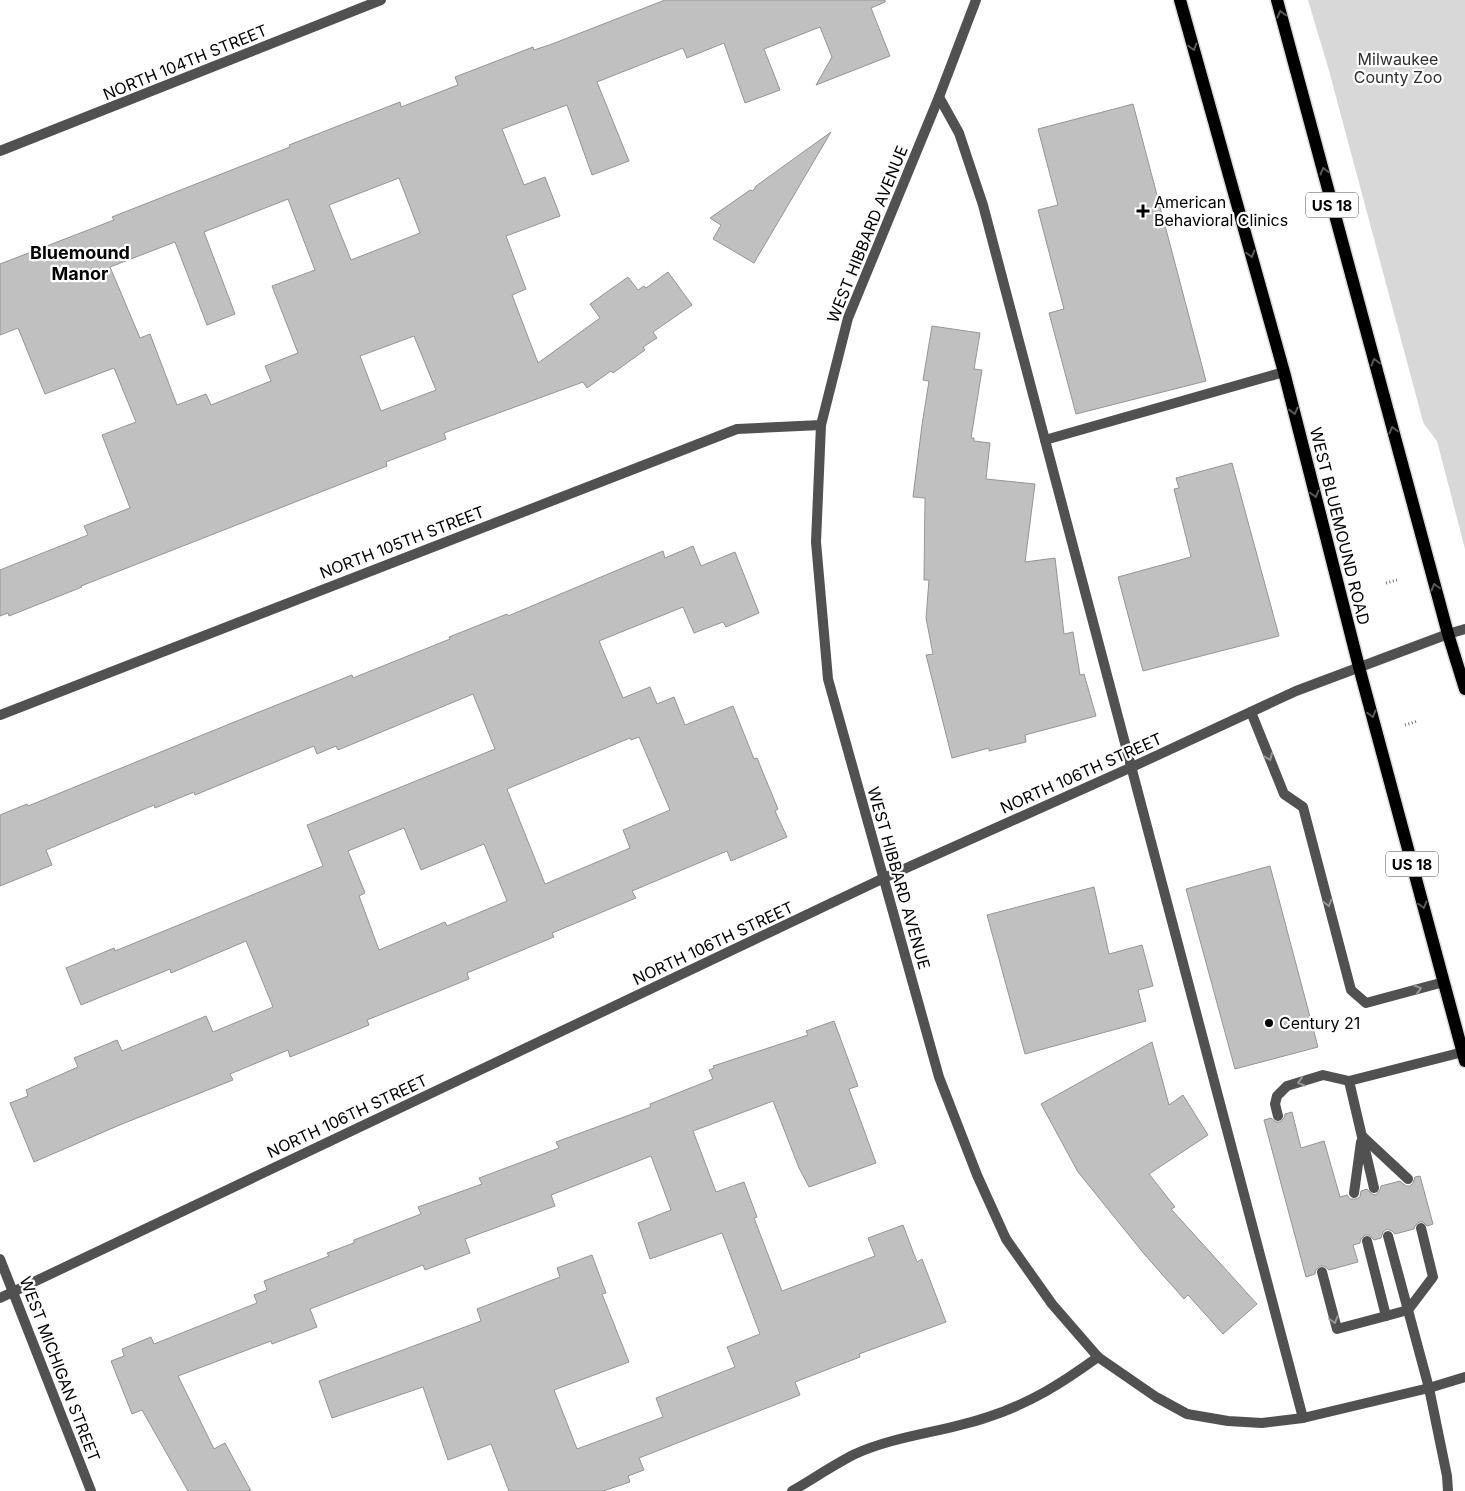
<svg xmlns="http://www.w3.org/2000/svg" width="1465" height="1491" viewBox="0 0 1465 1491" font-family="Inter,sans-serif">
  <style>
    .green { fill: #d8d8d8 }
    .building { fill: #c0c0c0; stroke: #959595; fill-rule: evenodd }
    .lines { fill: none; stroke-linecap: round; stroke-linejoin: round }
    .primary-casing { stroke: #dbdbdb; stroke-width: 15 }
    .path { stroke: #737373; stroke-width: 3; stroke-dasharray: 1 2.5; stroke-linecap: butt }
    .service { stroke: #515151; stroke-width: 10 }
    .minor { stroke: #515151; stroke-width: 10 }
    .primary { stroke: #000; stroke-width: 12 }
    .oneway { stroke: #595959 }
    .oneway2 { stroke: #979797 }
    .poi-dot { fill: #000; stroke: #fff; stroke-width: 2 }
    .labels { text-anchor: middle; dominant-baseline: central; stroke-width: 4.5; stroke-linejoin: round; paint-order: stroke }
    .shield { fill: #fff; stroke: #4c4c4c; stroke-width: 1 }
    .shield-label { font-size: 15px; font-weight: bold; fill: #000 }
    .park-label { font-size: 16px; fill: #2f2f2f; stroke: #fff }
    .street-label { font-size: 16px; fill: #000; stroke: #fff }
    .poi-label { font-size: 16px; fill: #000; stroke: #fff; text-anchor: start }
    .neighbourhood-label { font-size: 18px; font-weight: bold; fill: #000; stroke: #fff }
  </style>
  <rect width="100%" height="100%" fill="#fff"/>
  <!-- green -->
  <path class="green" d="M1308 0H1465V549L1437 441 1424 424 1422 418 1328 67Z"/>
  <!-- building -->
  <g class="building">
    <path d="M665 0H885V2L871 8 890 56 816 85 832 57 820 27 764 49 780 90 745 103 724 43 687 58 683 48 597 82 629 161 592 175 567 105 502 129 524 185 545 177 560 216 506 236 526 289 512 295 538 363 600 318 590 304 628 277 638 290 644 286 646 288 668 272 692 305 653 332 657 338 643 347 645 350 613 373 611 371 587 388 583 382 444 433 446 439 386 462 387 466 81 586 82 587 9 616 8 613 0 616V570L88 535 84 526 130 508 102 435 136 422 114 368 45 394 18 328 0 335V264L114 220 112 217 290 147 289 145 400 102 401 107 458 85 455 77 533 47 534 50 552 44ZM399 178 420 233 351 260 329 205ZM288 199 315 270 272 286 298 353 265 366 271 381 211 405 206 394 177 405 150 334 140 338 110 267 175 242 207 325 235 314 204 232ZM414 336 436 390 381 411 360 356Z"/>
    <path d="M1133 104 1206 381 1076 414 1049 313 1064 309 1038 210 1058 205 1038 129Z"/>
    <path d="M831 132 754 263 713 239 721 225 710 218 750 190 753 191 756 186Z"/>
    <path d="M932 326 980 333 974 369 982 370 971 438H974V441L990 443 986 479 1035 484 1025 562 1055 558 1064 634 1073 632 1080 675 1084 674 1096 716 1025 735 1026 742 989 751V748L952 758 926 655 933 654 926 618 929 580H924L925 498 913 497 922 425 929 381 923 380Z"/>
    <path d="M1232 463 1279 636 1143 671 1118 577 1191 557 1174 489 1179 488 1176 478Z"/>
    <path d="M693 546 701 566 735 552 759 613 726 627 723 622 694 633 683 607 599 641 623 698 650 687 657 704 674 697 685 725 733 706 754 759 757 758 778 809 775 811 787 837 731 861 727 851 632 891 636 898 552 933 554 937 467 973 469 979 367 1020 369 1025 290 1057 288 1050 230 1074 233 1080 122 1124 34 1162 10 1103 28 1096 26 1090 78 1067 74 1058 117 1040 122 1051 206 1016 213 1032 273 1007 246 941 171 973 170 969 81 1005 66 968 114 948 115 951 323 866 307 825 495 749 473 694 338 750 336 746 317 754 314 746 195 795 194 792 155 808 154 805 46 850 52 865 0 886V815L27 804 28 806 254 714 352 675 353 678 450 639 449 637 507 614 508 616 663 551 665 558ZM639 737 670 810 623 830 630 848 545 884 507 789 630 738 631 740ZM404 828 421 870 484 844 507 901 447 926 445 922 379 950 359 896 365 893 348 851Z"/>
    <path d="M1270 866 1318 1047 1235 1069 1186 889Z"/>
    <path d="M1094 887 1109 954 1142 945 1153 986 1138 990 1146 1021 1025 1054 987 915Z"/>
    <path d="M834 1021 858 1086 849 1089 876 1163 809 1187 799 1168 773 1101 693 1131 716 1192 744 1182 757 1217 754 1218 782 1291 875 1256 868 1238 903 1225 917 1262 922 1259 946 1322 859 1354 860 1357 795 1382 800 1395 639 1458 644 1470 628 1476 630 1482 603 1491H509L491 1444 448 1460 423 1387 332 1418 319 1381 481 1321 477 1309 560 1277 557 1268 592 1255 606 1293 602 1294 629 1362 554 1390 577 1449 663 1417 656 1398 735 1367 727 1347 760 1334 722 1233 650 1259 638 1223 671 1210 651 1156 551 1195 555 1206 465 1239 470 1253 425 1270 423 1265 310 1309 317 1327 272 1344 271 1341 178 1376 214 1449 225 1443 251 1491H188L142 1410 132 1414 111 1361 124 1356 122 1349 151 1337 154 1344 257 1303 254 1295 267 1290 264 1281 329 1256 327 1253 354 1243V1240L421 1214 418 1207 482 1184 479 1178 559 1148 556 1142 651 1107 650 1104 713 1079 709 1070 714 1068 713 1066 808 1035 806 1031Z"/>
    <path d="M1152 1042 1169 1105 1183 1095 1208 1135 1149 1174 1175 1207 1171 1209 1257 1304 1223 1334 1188 1295 1184 1299 1145 1255 1078 1172 1041 1104Z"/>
    <path d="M1292 1112 1301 1148 1324 1141 1340 1197 1347 1195 1350 1199H1356L1360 1197 1361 1191 1367 1189 1372 1194 1376 1195 1380 1190 1381 1186 1400 1181 1406 1186H1410L1413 1183 1415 1177 1420 1176 1433 1224 1427 1226 1423 1222H1419L1415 1226 1414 1229 1395 1234 1392 1231 1387 1229 1383 1232 1381 1238 1374 1240 1369 1235H1365L1361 1239 1360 1243 1353 1245 1358 1262 1329 1270 1324 1266H1320L1316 1270 1315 1274 1306 1277 1264 1120 1271 1118 1276 1122H1280L1284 1118 1285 1114Z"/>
  </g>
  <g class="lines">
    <defs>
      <g id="primary">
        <path d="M1180 0 1284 372 1359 667 1465 1061"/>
        <path d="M1277 0 1448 634 1465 689"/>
      </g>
    </defs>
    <!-- primary casing -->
    <use href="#primary" class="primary-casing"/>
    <!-- path -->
    <g class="path">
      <path d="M1386 583 1397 580"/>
      <path d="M1405 725 1418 721"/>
    </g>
    <!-- service -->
    <g class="service">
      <path d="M939 97 959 133 983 205 1303 1418"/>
      <path d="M1045 440 1284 372"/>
      <path d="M1448 634 1465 629"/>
      <path d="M1251 712 1284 794 1303 807 1351 990 1366 1003 1444 982"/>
      <path d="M1278 1116 1275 1104 1277 1096 1287 1086 1323 1075 1349 1081"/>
      <path d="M1363 1137 1408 1179"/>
      <path d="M1374 1188 1349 1081 1463 1052"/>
      <path d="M1354 1193 1361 1142"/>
      <path d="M1388 1236 1429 1388 1447 1476 1448 1491"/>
      <path d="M1367 1241 1386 1316 1408 1310 1433 1277 1421 1228"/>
      <path d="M1322 1272 1337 1329 1386 1316"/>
    </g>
    <!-- minor -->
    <g class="minor">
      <path d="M976 0 939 97 848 318 821 425 816 542 828 679 939 1077 977 1175 1006 1239 1052 1304 1098 1357 1156 1397 1187 1414 1228 1421 1262 1423 1303 1418 1429 1388 1465 1377"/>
      <path d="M0 151 381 0"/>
      <path d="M0 715 737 429 821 425"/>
      <path d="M0 1259 91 1491"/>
      <path d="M0 1298 884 878 1132 767 1296 691 1448 634"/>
      <path d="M792 1491C813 1479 833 1465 855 1454 897 1435 945 1432 988 1417 1031 1403 1062 1383 1098 1357"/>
    </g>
    <!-- primary -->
    <use href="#primary" class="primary"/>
  </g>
  <!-- one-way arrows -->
  <defs><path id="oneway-chevron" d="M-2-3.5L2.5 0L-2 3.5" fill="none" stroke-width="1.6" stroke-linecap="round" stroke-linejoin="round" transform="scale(1.25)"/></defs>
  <g class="oneway">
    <use href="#oneway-chevron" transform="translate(1281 14) rotate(-105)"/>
    <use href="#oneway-chevron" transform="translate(1193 47) rotate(74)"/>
    <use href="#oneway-chevron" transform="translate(1324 171) rotate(-105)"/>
    <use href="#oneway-chevron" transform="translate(1251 254) rotate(74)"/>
    <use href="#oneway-chevron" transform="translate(1375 362) rotate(-105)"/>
    <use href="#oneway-chevron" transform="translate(1294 411) rotate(76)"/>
    <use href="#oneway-chevron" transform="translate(1393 430) rotate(-105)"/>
    <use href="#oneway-chevron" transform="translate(1315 494) rotate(75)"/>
    <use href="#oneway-chevron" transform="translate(1435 587) rotate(-105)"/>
    <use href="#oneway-chevron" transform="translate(1372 714) rotate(75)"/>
    <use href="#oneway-chevron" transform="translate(1423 905) rotate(75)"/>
  </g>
  <g class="oneway2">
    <use href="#oneway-chevron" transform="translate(1269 757) rotate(68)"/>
    <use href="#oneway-chevron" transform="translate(1328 903) rotate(75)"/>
    <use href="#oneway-chevron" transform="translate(1418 989) rotate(-16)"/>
    <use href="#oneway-chevron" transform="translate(1301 1082) rotate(164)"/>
    <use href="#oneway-chevron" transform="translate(1334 1320) rotate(75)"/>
  </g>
  <!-- markers -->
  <g class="poi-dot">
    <path d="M1140.5 203.5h5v5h5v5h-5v5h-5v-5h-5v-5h5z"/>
    <circle cx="1269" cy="1023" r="5"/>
  </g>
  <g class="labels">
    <!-- shield labels -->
    <g class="shield">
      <rect x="1306" y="192.5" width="52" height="25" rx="4"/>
      <rect x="1386" y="851.5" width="52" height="25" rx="4"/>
    </g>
    <g class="shield-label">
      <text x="1332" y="205">US 18</text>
      <text x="1412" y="864">US 18</text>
    </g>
    <!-- park labels -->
    <g class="park-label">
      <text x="1398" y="59">Milwaukee<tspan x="1398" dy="18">County Zoo</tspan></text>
    </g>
    <!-- street labels -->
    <g class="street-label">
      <text transform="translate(185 62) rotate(-22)">NORTH 104TH STREET</text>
      <text transform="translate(867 234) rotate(-68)">WEST HIBBARD AVENUE</text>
      <text transform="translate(1340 526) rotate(76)">WEST BLUEMOUND ROAD</text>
      <text transform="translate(402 542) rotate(-21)">NORTH 105TH STREET</text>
      <text transform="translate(1081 773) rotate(-24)">NORTH 106TH STREET</text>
      <text transform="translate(899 878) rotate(74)">WEST HIBBARD AVENUE</text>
      <text transform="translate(713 943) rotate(-25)">NORTH 106TH STREET</text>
      <text transform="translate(347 1116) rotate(-25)">NORTH 106TH STREET</text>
      <text transform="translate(60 1369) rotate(69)">WEST MICHIGAN STREET</text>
    </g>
    <!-- poi labels -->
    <g class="poi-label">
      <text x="1154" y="202">American<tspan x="1154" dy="18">Behavioral Clinics</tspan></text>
      <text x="1279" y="1023">Century 21</text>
    </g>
    <!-- neighbourhood labels -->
    <g class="neighbourhood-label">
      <text x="80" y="252">Bluemound<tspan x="80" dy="21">Manor</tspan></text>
    </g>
  </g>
</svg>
